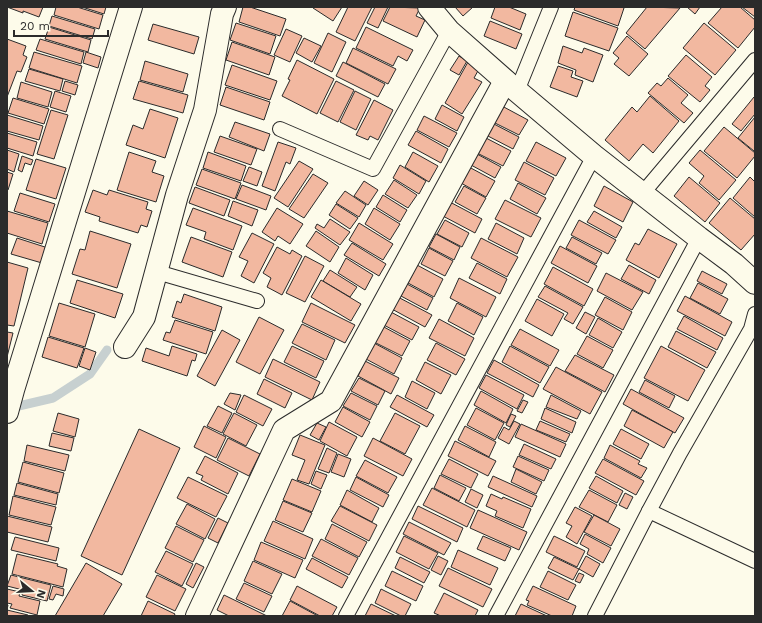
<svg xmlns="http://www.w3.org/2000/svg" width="762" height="623" viewBox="0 0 762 623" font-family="'Work Sans',sans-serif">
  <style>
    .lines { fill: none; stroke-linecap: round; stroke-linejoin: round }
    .stream { stroke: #c7d0d0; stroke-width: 9 }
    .building { fill: #f2b8a0; stroke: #2b2b2b }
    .service-casing { stroke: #2b2b2b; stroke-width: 16 }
    .minor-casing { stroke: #2b2b2b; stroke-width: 24 }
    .service { stroke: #fdfbea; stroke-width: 14 }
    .minor { stroke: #fdfbea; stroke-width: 22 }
  </style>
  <rect width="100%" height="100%" fill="#fdfbea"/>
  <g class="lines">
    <!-- stream -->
    <path class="stream" d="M10 408 53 398 90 374 107 350"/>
  </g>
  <!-- building -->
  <g class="building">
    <path d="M7 7H43L39 17 23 11V13Z"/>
    <path d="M56 7H77L103 15 99 29 54 15Z"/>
    <path d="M82 7H106L104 14Z"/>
    <path d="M243 7H250L286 19 280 36 239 22Z"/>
    <path d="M313 7H342L333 21 313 8Z"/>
    <path d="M348 7H372L355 41 336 32Z"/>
    <path d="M375 7H388L378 28 367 23Z"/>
    <path d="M390 7 420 8 416 16 425 20 417 37 383 21Z"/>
    <path d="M455 7H473L463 16Z"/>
    <path d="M495 7H509L526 14 520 30 491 18Z"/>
    <path d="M575 7H621L624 8 618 26 574 10Z"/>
    <path d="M647 7 680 8 645 49 626 33Z"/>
    <path d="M687 7H700L695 14Z"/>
    <path d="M722 7H740L755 20V27L738 48 708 23Z"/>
    <path d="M742 7H755V17Z"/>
    <path d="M573 12 618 28 609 51 565 36Z"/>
    <path d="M52 16 95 29 92 39 49 26Z"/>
    <path d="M490 21 522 34 516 49 484 36Z"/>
    <path d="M236 23 276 36 270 54 230 40Z"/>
    <path d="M704 23 736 50 715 75 683 48Z"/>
    <path d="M153 24 199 37 194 54 148 40Z"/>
    <path d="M49 27 91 40 88 52 45 39Z"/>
    <path d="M366 27 413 50 407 61 398 56 393 66 356 48Z"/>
    <path d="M286 29 302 36 290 62 274 55Z"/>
    <path d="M328 33 346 42 332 72 314 63Z"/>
    <path d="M627 36 648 54 629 76 614 64 619 58 613 53Z"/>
    <path d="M304 38 321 46 312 62 296 53Z"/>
    <path d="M7 39 26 46 23 55 27 57 21 72 17 71 7 97Z"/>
    <path d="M40 39 84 52 81 64 36 50Z"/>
    <path d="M232 42 275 57 269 75 226 60Z"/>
    <path d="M563 46 582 53 584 48 603 55 593 82 575 75 576 70 558 63Z"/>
    <path d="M353 48 396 69 388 84 346 63Z"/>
    <path d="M34 52 82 66 77 83 29 68Z"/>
    <path d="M86 52 101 57 98 68 83 63Z"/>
    <path d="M686 55 712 77 705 86 710 90 700 102 668 76Z"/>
    <path d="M459 56 467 61 459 75 450 70Z"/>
    <path d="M297 60 334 79 317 114 282 96 290 80 288 79Z"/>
    <path d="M145 61 188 74 183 92 140 80Z"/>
    <path d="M343 62 385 84 378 97 336 76Z"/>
    <path d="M468 62 479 69 474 78 482 82 462 114 445 103Z"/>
    <path d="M232 65 277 81 270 100 225 85Z"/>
    <path d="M558 66 573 71 571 77 583 81 577 97 550 87Z"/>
    <path d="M29 69 63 79 60 91 25 81Z"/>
    <path d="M668 78 688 95 681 103 693 113 684 123 648 93 657 83 661 86Z"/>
    <path d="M65 81 78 85 75 95 62 91Z"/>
    <path d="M139 81 188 95 183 113 133 99Z"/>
    <path d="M336 81 354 90 338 122 320 113Z"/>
    <path d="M21 82 52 92 48 107 17 98Z"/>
    <path d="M226 87 270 102 264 120 220 105Z"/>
    <path d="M55 91 71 96 66 112 50 107Z"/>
    <path d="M355 91 371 99 356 130 340 122Z"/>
    <path d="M650 96 679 121 653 153 643 144 629 161 605 140 632 107 637 112Z"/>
    <path d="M754 97 755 98V114L741 131 732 124Z"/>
    <path d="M13 98 49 109 44 124 8 113Z"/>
    <path d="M374 100 393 110 378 140 370 136 368 140 356 135Z"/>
    <path d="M442 105 464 117 457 131 435 119Z"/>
    <path d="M502 106 528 120 519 135 493 122Z"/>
    <path d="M150 109 178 118 165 158 126 145 133 125 143 129Z"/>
    <path d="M51 110 68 115 54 159 37 154Z"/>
    <path d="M7 115 43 126 39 140 7 131Z"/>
    <path d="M424 116 457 133 449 147 417 130Z"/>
    <path d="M755 117V150L754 151 738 138Z"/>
    <path d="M235 122 270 134 264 151 229 137Z"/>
    <path d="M492 123 519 137 513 149 486 135Z"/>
    <path d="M724 127 755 153V156L737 178 704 151Z"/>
    <path d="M416 131 448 149 441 163 408 145Z"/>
    <path d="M7 133 37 142 33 156 7 148Z"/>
    <path d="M220 136 257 149 251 165 214 152Z"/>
    <path d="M486 138 511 151 503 166 477 153Z"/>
    <path d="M278 142 296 148 290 164 286 162 275 191 262 186Z"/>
    <path d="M536 142 566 158 556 176 526 161Z"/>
    <path d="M7 150 19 154 14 172 7 169Z"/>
    <path d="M700 150 736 180 719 200 699 183 704 176 689 163Z"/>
    <path d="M129 152 156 161 152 172 164 176 156 202 117 190Z"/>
    <path d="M208 152 246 166 241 181 203 168Z"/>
    <path d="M413 152 438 166 429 182 405 167Z"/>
    <path d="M477 154 501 167 495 178 471 165Z"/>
    <path d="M22 156 33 160 31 165 25 163 22 172 18 170Z"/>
    <path d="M36 159 66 168 56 199 26 190Z"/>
    <path d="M299 161 313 169 288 207 274 198Z"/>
    <path d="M524 162 554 178 545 195 515 180Z"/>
    <path d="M400 165 426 181 419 194 393 178Z"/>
    <path d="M249 167 262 172 257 186 243 181Z"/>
    <path d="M469 167 495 181 486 197 461 183Z"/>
    <path d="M202 169 241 183 235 199 196 185Z"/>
    <path d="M7 172 13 174 8 190H7Z"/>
    <path d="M313 174 328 183 304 218 289 209Z"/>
    <path d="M689 177 720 203 705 222 674 196Z"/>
    <path d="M750 177 755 182V217L733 198Z"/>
    <path d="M394 180 417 195 408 208 385 194Z"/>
    <path d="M364 181 378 190 368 205 354 196Z"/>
    <path d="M518 183 546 198 537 214 510 199Z"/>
    <path d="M242 185 271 196 266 210 236 199Z"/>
    <path d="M464 186 486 198 477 214 455 202Z"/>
    <path d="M604 186 633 202 623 222 594 206Z"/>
    <path d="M195 187 230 200 224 216 189 203Z"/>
    <path d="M93 190 107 195 109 190 148 202 146 209 152 211 147 227 141 225 138 233 99 221 100 217 85 212Z"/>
    <path d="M345 191 366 205 359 217 336 203Z"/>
    <path d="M20 193 55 204 49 222 14 211Z"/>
    <path d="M383 195 407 210 400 222 376 207Z"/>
    <path d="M730 198 755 219V234L741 250 709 223Z"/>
    <path d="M505 200 541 218 531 237 495 219Z"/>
    <path d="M233 201 258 210 252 226 228 216Z"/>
    <path d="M448 201 482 219 475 233 441 215Z"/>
    <path d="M336 204 358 218 350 229 329 215Z"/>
    <path d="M193 208 242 226 233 250 204 239 206 232 186 225Z"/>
    <path d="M277 208 303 224 290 244 278 236 275 241 262 232Z"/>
    <path d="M374 208 400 224 390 240 365 224Z"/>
    <path d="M7 211 48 223 42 244 7 233Z"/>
    <path d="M594 211 622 227 616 238 587 222Z"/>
    <path d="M330 219 350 232 340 245 315 228 317 224 324 228Z"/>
    <path d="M445 220 469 233 462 247 437 234Z"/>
    <path d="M579 220 616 240 608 254 571 235Z"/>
    <path d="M359 223 393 244 383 260 349 240Z"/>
    <path d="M496 223 524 238 517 254 488 239Z"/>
    <path d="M648 229 677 244 659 278 626 260 635 243 639 245Z"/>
    <path d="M90 231 131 244 117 288 72 274 80 249 85 250Z"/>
    <path d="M316 231 339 247 330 262 306 246Z"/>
    <path d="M252 233 274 244 254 283 241 276 248 261 239 257Z"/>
    <path d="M436 234 460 247 454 260 429 247Z"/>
    <path d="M191 237 232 252 223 277 182 262Z"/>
    <path d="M572 237 602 253 596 264 566 248Z"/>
    <path d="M17 238 48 248 42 263 11 254Z"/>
    <path d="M481 238 518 257 507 277 471 258Z"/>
    <path d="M352 243 386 264 379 276 344 255Z"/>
    <path d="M560 246 597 266 588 283 551 263Z"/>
    <path d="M277 247 290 254 292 250 302 256 282 295 267 287 271 278 263 273Z"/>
    <path d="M429 248 453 261 445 276 421 264Z"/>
    <path d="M305 256 324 266 305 302 286 293Z"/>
    <path d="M346 258 373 275 365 290 338 273Z"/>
    <path d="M7 262 28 268 14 326 7 325Z"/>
    <path d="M477 263 507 279 500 294 469 278Z"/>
    <path d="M417 265 443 279 434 297 408 283Z"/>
    <path d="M629 265 656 280 649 294 621 279Z"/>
    <path d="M553 267 593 289 584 306 544 284Z"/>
    <path d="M330 270 357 287 350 297 323 281Z"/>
    <path d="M702 271 727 284 722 294 697 281Z"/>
    <path d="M606 273 643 292 632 310 597 291Z"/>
    <path d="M459 278 496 297 486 317 450 298Z"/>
    <path d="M77 280 123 294 115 318 70 303Z"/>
    <path d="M321 280 361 304 351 321 311 297Z"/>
    <path d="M698 283 728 299 720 314 690 298Z"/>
    <path d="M407 284 433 298 427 310 401 296Z"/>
    <path d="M545 286 583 307 573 324 564 319 568 313 538 297Z"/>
    <path d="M184 294 222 307 215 331 172 317 177 301 181 303Z"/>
    <path d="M396 296 432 315 425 327 390 308Z"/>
    <path d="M685 296 732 322 725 336 677 311Z"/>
    <path d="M605 297 632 312 623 330 595 315Z"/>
    <path d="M537 299 564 314 552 336 525 321Z"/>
    <path d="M59 303 95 314 85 347 49 336Z"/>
    <path d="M311 303 355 325 345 343 302 322Z"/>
    <path d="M457 303 483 317 474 335 448 321Z"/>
    <path d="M389 311 419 327 412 340 382 324Z"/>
    <path d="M585 312 595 317 586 334 576 328Z"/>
    <path d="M684 316 723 338 717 350 677 329Z"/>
    <path d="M259 317 284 330 260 374 236 362Z"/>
    <path d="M598 318 622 332 613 348 589 335Z"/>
    <path d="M439 319 474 338 465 356 429 338Z"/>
    <path d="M175 320 213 332 206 354 163 340 166 332 170 333Z"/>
    <path d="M302 324 335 340 326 360 292 343Z"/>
    <path d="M382 326 410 341 402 356 374 342Z"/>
    <path d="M520 329 559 350 550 366 511 345Z"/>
    <path d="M222 330 240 340 215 386 197 376Z"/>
    <path d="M676 331 716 352 707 368 668 347Z"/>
    <path d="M7 332 13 333 7 357Z"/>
    <path d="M587 336 613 350 603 368 577 354Z"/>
    <path d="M48 337 84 348 77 368 42 357Z"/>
    <path d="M374 343 402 358 394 374 366 359Z"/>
    <path d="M436 343 465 359 456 375 427 360Z"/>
    <path d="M172 346 197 354 195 361 192 360 187 376 142 361 146 348 169 356Z"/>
    <path d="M292 346 324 361 316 378 284 362Z"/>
    <path d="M510 346 549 367 540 383 502 362Z"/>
    <path d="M661 346 705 370 688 401 644 378Z"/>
    <path d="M85 348 96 352 90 370 79 366Z"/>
    <path d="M575 355 614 375 605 392 565 371Z"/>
    <path d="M273 359 320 382 312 400 265 377Z"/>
    <path d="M494 360 539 385 533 397 487 373Z"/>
    <path d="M365 361 399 378 391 394 358 376Z"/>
    <path d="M425 362 451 375 441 394 416 380Z"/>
    <path d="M556 367 602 392 590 414 543 389Z"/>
    <path d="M486 375 524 395 517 409 479 388Z"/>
    <path d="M359 378 385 391 378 405 351 391Z"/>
    <path d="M264 379 292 393 285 408 257 394Z"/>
    <path d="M645 380 675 396 669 408 639 392Z"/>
    <path d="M412 381 435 393 427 409 405 397Z"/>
    <path d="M631 389 684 418 675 433 623 404Z"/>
    <path d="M481 391 513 409 506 423 474 405Z"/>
    <path d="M230 393 241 395 235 410 224 404Z"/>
    <path d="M351 393 377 406 370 420 343 406Z"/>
    <path d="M244 395 272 409 263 426 236 412Z"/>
    <path d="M397 395 434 415 427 427 390 407Z"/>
    <path d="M551 395 581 411 577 419 546 407Z"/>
    <path d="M523 400 528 402 522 413 517 411Z"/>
    <path d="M218 406 232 413 222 433 207 426Z"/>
    <path d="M343 407 370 422 362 437 335 422Z"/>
    <path d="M476 408 504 423 495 440 467 425Z"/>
    <path d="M545 408 576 422 572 433 541 419Z"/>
    <path d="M632 410 673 432 664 448 624 426Z"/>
    <path d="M58 413 79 419 75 437 53 431Z"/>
    <path d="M234 413 257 425 246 446 223 434Z"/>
    <path d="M395 413 420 426 405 454 380 441Z"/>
    <path d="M511 414 516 416 510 427 506 425Z"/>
    <path d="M514 421 520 424 509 444 498 438 504 427 509 430Z"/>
    <path d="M540 421 570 434 566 442 536 430Z"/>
    <path d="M329 422 357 437 347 456 320 441Z"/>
    <path d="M317 423 326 427 319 440 310 435Z"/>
    <path d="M521 424 566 444 560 457 515 437Z"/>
    <path d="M204 426 226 437 216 458 194 447Z"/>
    <path d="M465 426 496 442 489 457 458 440Z"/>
    <path d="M139 429 180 448 122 575 81 556Z"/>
    <path d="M621 429 649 444 641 459 613 444Z"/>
    <path d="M52 433 74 438 71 451 49 446Z"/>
    <path d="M300 435 325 445 309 484 297 480 305 460 292 455Z"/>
    <path d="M228 438 260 454 249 476 217 460Z"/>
    <path d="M373 438 412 459 403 476 364 456Z"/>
    <path d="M455 441 496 461 488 476 448 456Z"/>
    <path d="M524 444 556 459 551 469 519 455Z"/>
    <path d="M27 445 69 455 65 471 24 461Z"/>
    <path d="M610 445 640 461 638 464 647 468 641 478 604 458Z"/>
    <path d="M327 448 337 453 329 473 318 469Z"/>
    <path d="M338 454 351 459 344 477 331 472Z"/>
    <path d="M205 456 238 473 228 494 201 480 203 476 196 473Z"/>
    <path d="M518 456 549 470 544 481 513 467Z"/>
    <path d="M449 459 478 474 471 488 441 474Z"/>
    <path d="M603 459 644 481 636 495 595 473Z"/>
    <path d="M365 460 397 477 388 493 356 476Z"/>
    <path d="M23 462 64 473 59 493 18 482Z"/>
    <path d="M516 469 542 482 536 494 511 482Z"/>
    <path d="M316 471 327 475 321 489 311 484Z"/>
    <path d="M440 475 466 488 459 501 434 488Z"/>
    <path d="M493 476 537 496 532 507 488 487Z"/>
    <path d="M596 476 623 491 617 503 589 488Z"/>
    <path d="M188 477 227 496 216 517 177 498Z"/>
    <path d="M356 477 389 495 383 507 350 490Z"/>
    <path d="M292 479 321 491 312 512 283 500Z"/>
    <path d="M17 483 58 494 56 505 14 495Z"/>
    <path d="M432 488 475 510 467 527 423 505Z"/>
    <path d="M471 489 483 495 477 508 465 502Z"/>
    <path d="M347 490 379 508 372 522 340 505Z"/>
    <path d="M589 490 617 505 608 522 579 507Z"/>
    <path d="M625 493 633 497 627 509 619 505Z"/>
    <path d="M491 494 502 499 503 497 531 509 523 528 495 516 497 511 486 506Z"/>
    <path d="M13 496 56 507 51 525 9 515Z"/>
    <path d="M283 501 312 513 303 532 275 520Z"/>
    <path d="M187 504 215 519 205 539 176 524Z"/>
    <path d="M340 506 377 525 369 541 331 521Z"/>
    <path d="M418 506 463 528 457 542 412 519Z"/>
    <path d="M575 507 592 516 577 544 566 537 572 526 566 523Z"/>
    <path d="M478 510 527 532 519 550 470 528Z"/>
    <path d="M594 515 620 529 611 546 584 532Z"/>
    <path d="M7 516 52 527 48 542 7 532Z"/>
    <path d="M218 518 228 523 218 543 208 538Z"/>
    <path d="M273 521 313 539 305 559 264 541Z"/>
    <path d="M409 522 451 543 444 555 403 534Z"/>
    <path d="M332 524 367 542 359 557 325 539Z"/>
    <path d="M176 526 204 540 193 562 165 548Z"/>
    <path d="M585 534 611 548 603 563 587 554 589 549 580 544Z"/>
    <path d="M404 536 438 553 429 569 396 552Z"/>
    <path d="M483 536 511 548 505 561 477 549Z"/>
    <path d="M554 536 585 551 577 567 546 552Z"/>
    <path d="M15 537 59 548 56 561 11 550Z"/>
    <path d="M321 539 358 558 349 575 312 556Z"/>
    <path d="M261 542 303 560 295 578 254 560Z"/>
    <path d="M458 550 498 568 490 585 451 567Z"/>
    <path d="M166 551 193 564 182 586 155 572Z"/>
    <path d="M17 554 58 564 57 566 67 569 63 587 12 574Z"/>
    <path d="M438 556 448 561 441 575 431 570Z"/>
    <path d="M586 556 600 564 593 577 579 569Z"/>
    <path d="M400 557 430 572 424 583 395 568Z"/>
    <path d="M554 557 579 569 573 580 548 568Z"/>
    <path d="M312 558 348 577 342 588 306 569Z"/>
    <path d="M253 561 282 574 272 594 244 581Z"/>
    <path d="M86 563 122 584 103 616H55Z"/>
    <path d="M196 563 204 567 193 588 186 584Z"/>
    <path d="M448 568 492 589 483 607 439 586Z"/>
    <path d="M392 571 423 586 416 601 385 586Z"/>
    <path d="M548 571 576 585 568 600 540 587Z"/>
    <path d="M579 573 584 575 580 583 575 581Z"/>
    <path d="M11 575 51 585 47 601 22 595 23 590 7 586Z"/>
    <path d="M157 575 186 589 175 611 146 597Z"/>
    <path d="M244 583 272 596 264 612 236 599Z"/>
    <path d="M53 586 64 589 63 596 56 594 53 600 49 599Z"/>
    <path d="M297 586 337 607 332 616H320L290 600Z"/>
    <path d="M533 586 576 606 572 616H552L527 605 529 601 526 600Z"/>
    <path d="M7 589 20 592 19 596 40 601 37 615 10 608 12 604 7 603Z"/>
    <path d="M381 589 411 604 405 616H401L375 603Z"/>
    <path d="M444 593 478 610 475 616H441L434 613Z"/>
    <path d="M224 595 267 616H229L217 610Z"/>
    <path d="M148 601 175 614 174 616H141Z"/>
    <path d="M290 601 318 616H282Z"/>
    <path d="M371 604 396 616H365Z"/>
    <path d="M521 604 547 616H515Z"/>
    <path d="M7 605H8L7 610 28 615V616H7Z"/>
  </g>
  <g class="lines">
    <defs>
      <g id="service">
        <path d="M517 91 551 7"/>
        <path d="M280 129 373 169 449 31"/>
        <path d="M642 194 755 60"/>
        <path d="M157 272 257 301"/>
        <path d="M649 511 755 561"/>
        <path d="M346 616 594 156"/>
        <path d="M496 616 699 238"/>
        <path d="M595 616 649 511 680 453 751 329 755 314"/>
      </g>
      <g id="minor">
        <path d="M429 7 449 31 517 91 594 156 699 238 734 264 755 283"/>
        <path d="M125 347 144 317 177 195 205 110 222 14 225 7"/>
        <path d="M7 412 13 390 131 7"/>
        <path d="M197 616 284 430 331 401 505 81"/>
      </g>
    </defs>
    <!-- service casing -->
    <use href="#service" class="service-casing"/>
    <!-- minor casing -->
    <use href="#minor" class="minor-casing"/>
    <!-- service -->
    <use href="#service" class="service"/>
    <!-- minor -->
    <use href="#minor" class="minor"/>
  </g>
  <!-- border -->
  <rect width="762" height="623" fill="none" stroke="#2b2b2b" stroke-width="16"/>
  <!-- north arrow -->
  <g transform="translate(32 591) rotate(108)" stroke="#fdfbea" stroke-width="3" paint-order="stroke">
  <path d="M0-3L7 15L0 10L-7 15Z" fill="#2b2b2b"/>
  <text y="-6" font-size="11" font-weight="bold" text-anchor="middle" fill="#2b2b2b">N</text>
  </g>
  <!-- scale -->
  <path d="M14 30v6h94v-6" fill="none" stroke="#2b2b2b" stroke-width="2"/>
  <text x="20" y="30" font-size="12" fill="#2b2b2b" stroke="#fdfbea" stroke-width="3" paint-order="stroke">20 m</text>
</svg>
